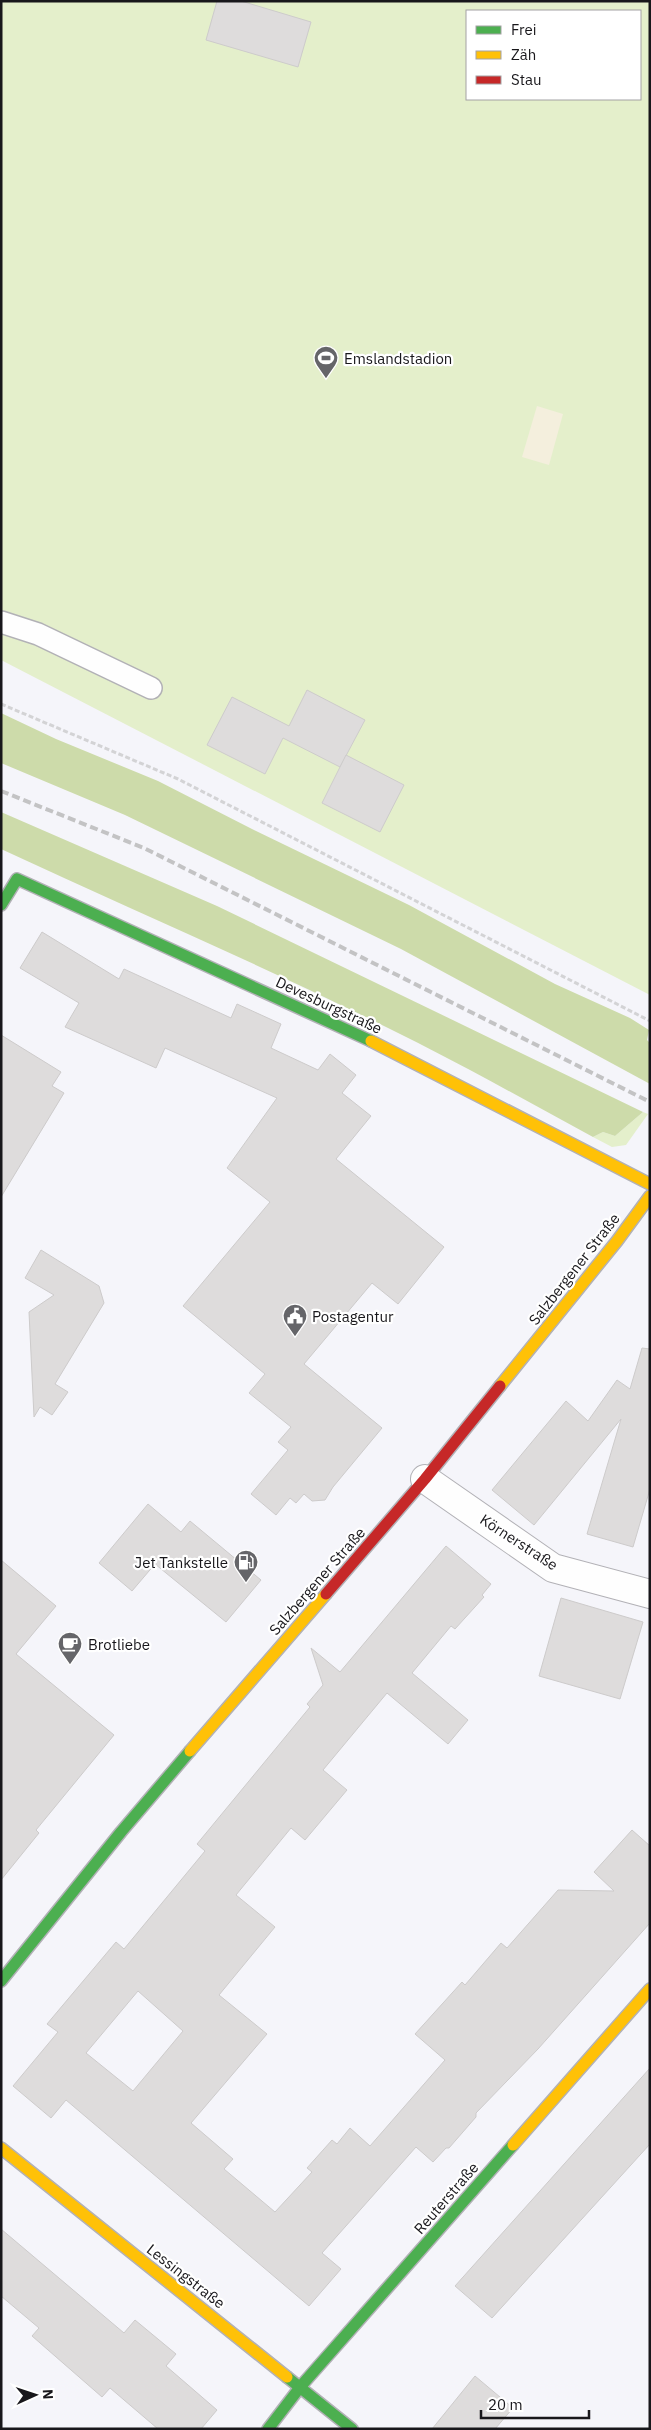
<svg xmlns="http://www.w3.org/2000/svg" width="651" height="2430" viewBox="0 0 651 2430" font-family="'IBM Plex Sans',sans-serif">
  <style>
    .green { fill: #e4efcb; fill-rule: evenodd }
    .forest { fill: #cddbaa }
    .sand { fill: #f4efdd }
    .building { fill: #dedcdc; stroke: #cdcbcb; fill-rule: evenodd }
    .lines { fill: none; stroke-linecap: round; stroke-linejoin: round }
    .lane-casing { stroke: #b2b1b6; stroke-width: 24 }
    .street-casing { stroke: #b2b1b6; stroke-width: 30 }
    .fast-casing { stroke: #b2b1b6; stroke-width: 14 }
    .slow-casing { stroke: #b2b1b6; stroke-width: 14 }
    .jam-casing { stroke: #b2b1b6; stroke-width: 14 }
    .path { stroke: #d3d3d5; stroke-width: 3; stroke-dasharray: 5 2.5; stroke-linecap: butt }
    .lane { stroke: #fefefe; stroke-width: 21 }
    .street { stroke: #fefefe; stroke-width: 28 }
    .fast { stroke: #4caf50; stroke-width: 11 }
    .slow { stroke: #ffc107; stroke-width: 11 }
    .jam { stroke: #c62828; stroke-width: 11 }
    .rail { stroke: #c3c3c4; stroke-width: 4; stroke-dasharray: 8 4; stroke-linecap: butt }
    .labels { text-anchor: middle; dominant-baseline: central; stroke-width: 4.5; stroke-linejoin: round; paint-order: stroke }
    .poi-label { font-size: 15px; fill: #18171b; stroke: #fff; text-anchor: start }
    .street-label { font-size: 15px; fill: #18171b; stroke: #fff }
  </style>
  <rect width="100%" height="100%" fill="#f5f5fa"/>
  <!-- green -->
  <g class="green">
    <path d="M1 1H650V995L1 660ZM467 11H640V99H467Z"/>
    <path d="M643 1112 648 1114 626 1145 612 1147 593 1137 603 1132 615 1136Z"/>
  </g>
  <!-- forest -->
  <g class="forest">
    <path d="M1 713 56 739 158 781 252 829 409 905 555 984 630 1018 649 1030 647 1040 650 1043V1084L401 949 125 815 1 763Z"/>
    <path d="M1 812 217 906 643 1112 615 1136 603 1132 593 1137C552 1115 511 1092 470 1070 318 989 158 922 1 849Z"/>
  </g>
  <!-- sand -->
  <path class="sand" d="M537 406 563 414 549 465 522 457Z"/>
  <!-- building -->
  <g class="building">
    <path d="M217 1H241L311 22 298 67 206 40Z"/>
    <path d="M307 690 365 720 340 767 283 738 265 774 207 745 232 697 289 726Z"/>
    <path d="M346 755 404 785 380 832 322 803Z"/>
    <path d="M42 932 119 979 124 969 231 1018 237 1004 281 1024 271 1048 318 1070 330 1054 356 1075 342 1093 371 1116 336 1159 444 1247 398 1304 372 1283 304 1364 382 1428 333 1487 325 1500 312 1501 304 1494 296 1503 290 1498 276 1515 251 1494 288 1450 278 1442 291 1427 249 1393 265 1374 183 1306 270 1202 227 1168 277 1098 165 1048 156 1068 65 1027 79 1003 20 968Z"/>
    <path d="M1 1035 61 1072 52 1086 64 1093 1 1197Z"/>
    <path d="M41 1250 99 1286 104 1303 55 1384 68 1392 52 1415 40 1407 34 1417 29 1312 54 1295 25 1278Z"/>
    <path d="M642 1348 650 1349V1489L633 1547 587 1534 621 1419 534 1525 492 1490 566 1401 588 1421 617 1380 630 1389Z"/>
    <path d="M148 1504 181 1532 190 1521 261 1580 226 1622 155 1564 132 1591 99 1563Z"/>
    <path d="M446 1546 491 1584 482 1595 484 1597 455 1629 451 1626 412 1673 468 1720 448 1744 387 1693 323 1770 347 1790 305 1840 291 1828 236 1895 275 1927 219 1995 267 2034 191 2123 233 2159 224 2169 275 2212 312 2172 307 2168 332 2140 337 2144 350 2128 370 2146 445 2060 415 2034 462 1982 465 1985 501 1943 507 1948 558 1890 614 1891 594 1872 632 1830 650 1846V1923L538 2049 476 2113V2117L449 2148H446L433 2162 416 2147 322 2253 341 2269 309 2306 66 2100 51 2118 13 2086 58 2032 47 2024 116 1942 124 1949 205 1851 197 1844 310 1707 307 1704 323 1685 311 1648 340 1672ZM138 1991 183 2031 133 2091 86 2053Z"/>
    <path d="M1 1560 56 1606 16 1654 114 1735 36 1830 39 1833 1 1880Z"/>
    <path d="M561 1598 643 1622 620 1699 539 1676Z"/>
    <path d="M650 2068V2144L492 2318 455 2286Z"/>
    <path d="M1 2229 124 2333 135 2320 176 2354 166 2366 217 2410 201 2429H158L110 2388 102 2397 32 2336 39 2328 1 2296Z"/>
    <path d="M475 2376 513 2408 495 2429H432Z"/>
  </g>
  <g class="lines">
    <defs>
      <path id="lane" d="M1 622 38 634 151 688"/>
      <path id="street" d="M425 1479 553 1568 650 1594"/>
      <g id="fast">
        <path d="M1 905 17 879 371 1041"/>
        <path d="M1 1981 121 1832 190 1751"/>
        <path d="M287 2377 352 2429"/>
        <path d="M268 2429 301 2386 513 2145"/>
      </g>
      <g id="slow">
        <path d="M371 1041 650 1184"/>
        <path d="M500 1386 617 1241 650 1196"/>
        <path d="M190 1751 326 1594"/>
        <path d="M513 2145 650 1989"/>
        <path d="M1 2148 287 2377"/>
      </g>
      <path id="jam" d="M326 1594 425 1479 500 1386"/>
    </defs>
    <!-- lane casing -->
    <use href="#lane" class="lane-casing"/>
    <!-- street casing -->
    <use href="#street" class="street-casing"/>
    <!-- fast casing -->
    <use href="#fast" class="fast-casing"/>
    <!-- slow casing -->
    <use href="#slow" class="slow-casing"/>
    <!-- jam casing -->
    <use href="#jam" class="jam-casing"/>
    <!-- path -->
    <path class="path" d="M1 704 178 779 650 1021"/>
    <!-- lane -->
    <use href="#lane" class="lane"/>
    <!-- street -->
    <use href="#street" class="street"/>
    <!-- fast -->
    <use href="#fast" class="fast"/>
    <!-- slow -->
    <use href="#slow" class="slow"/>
    <!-- jam -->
    <use href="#jam" class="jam"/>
    <!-- rail -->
    <path class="rail" d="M1 791 144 848 650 1102"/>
  </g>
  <!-- icons -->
  <defs>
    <symbol id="stadium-pin" viewBox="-11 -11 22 30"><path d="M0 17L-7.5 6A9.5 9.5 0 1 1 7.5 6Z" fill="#656569" stroke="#fff"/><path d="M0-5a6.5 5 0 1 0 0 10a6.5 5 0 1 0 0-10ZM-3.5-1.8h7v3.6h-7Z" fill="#fff"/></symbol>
    <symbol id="civic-pin" viewBox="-11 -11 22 30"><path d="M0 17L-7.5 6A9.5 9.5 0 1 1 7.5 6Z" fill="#656569" stroke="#fff"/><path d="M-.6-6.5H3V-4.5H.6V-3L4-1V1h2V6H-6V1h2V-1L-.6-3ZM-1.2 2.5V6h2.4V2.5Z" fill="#fff"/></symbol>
    <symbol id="fuel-pin" viewBox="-11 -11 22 30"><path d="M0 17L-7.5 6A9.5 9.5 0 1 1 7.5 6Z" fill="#656569" stroke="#fff"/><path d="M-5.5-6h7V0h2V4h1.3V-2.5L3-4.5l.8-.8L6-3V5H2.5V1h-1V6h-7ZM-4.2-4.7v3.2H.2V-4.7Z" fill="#fff"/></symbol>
    <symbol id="cafe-pin" viewBox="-11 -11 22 30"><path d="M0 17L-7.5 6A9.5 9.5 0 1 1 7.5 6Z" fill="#656569" stroke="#fff"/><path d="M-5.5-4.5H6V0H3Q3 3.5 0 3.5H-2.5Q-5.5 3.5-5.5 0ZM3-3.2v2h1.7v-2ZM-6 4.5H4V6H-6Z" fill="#fff"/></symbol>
  </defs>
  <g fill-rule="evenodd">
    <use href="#stadium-pin" x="312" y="344" width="28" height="38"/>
    <use href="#civic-pin" x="281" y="1302" width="28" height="38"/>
    <use href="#fuel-pin" x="232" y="1548" width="28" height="38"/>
    <use href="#cafe-pin" x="56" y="1630" width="28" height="38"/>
  </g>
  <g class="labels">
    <!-- poi labels -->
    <g class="poi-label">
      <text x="344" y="358">Emslandstadion</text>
      <text x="312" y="1316">Postagentur</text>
      <text x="228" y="1562" text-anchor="end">Jet Tankstelle</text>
      <text x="88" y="1644">Brotliebe</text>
    </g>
    <!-- street labels -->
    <g class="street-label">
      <text transform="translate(329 1005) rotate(25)">Devesburgstraße</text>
      <text transform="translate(574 1269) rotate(-52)">Salzbergener Straße</text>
      <text transform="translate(519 1542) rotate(33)">Körnerstraße</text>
      <text transform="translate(317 1581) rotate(-49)">Salzbergener Straße</text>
      <text transform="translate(446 2198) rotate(-49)">Reuterstraße</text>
      <text transform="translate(186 2276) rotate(38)">Lessingstraße</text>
    </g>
  </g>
  <!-- border -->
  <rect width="651" height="2430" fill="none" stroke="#18171b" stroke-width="5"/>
  <!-- legend -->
  <rect x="466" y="10" width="175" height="90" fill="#ffffff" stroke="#a3a2a4"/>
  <rect x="476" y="26" width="25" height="8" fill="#4caf50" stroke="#a3a2a4"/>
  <text x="511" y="35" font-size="15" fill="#18171b">Frei</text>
  <rect x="476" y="51" width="25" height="8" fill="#ffc107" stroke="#a3a2a4"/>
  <text x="511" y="60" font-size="15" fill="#18171b">Zäh</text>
  <rect x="476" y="76" width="25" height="8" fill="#c62828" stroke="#a3a2a4"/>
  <text x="511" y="85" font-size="15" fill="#18171b">Stau</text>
  <!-- north arrow -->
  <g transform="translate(35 2395) rotate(87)" stroke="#ffffff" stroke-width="4" paint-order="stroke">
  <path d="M0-4L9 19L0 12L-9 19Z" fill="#18171b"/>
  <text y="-8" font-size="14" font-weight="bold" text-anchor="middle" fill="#18171b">N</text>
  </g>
  <!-- scale -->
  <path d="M481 2410v8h108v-8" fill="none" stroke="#18171b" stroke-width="2.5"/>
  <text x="488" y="2410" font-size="15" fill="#18171b" stroke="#ffffff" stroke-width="4" paint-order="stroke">20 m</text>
</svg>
